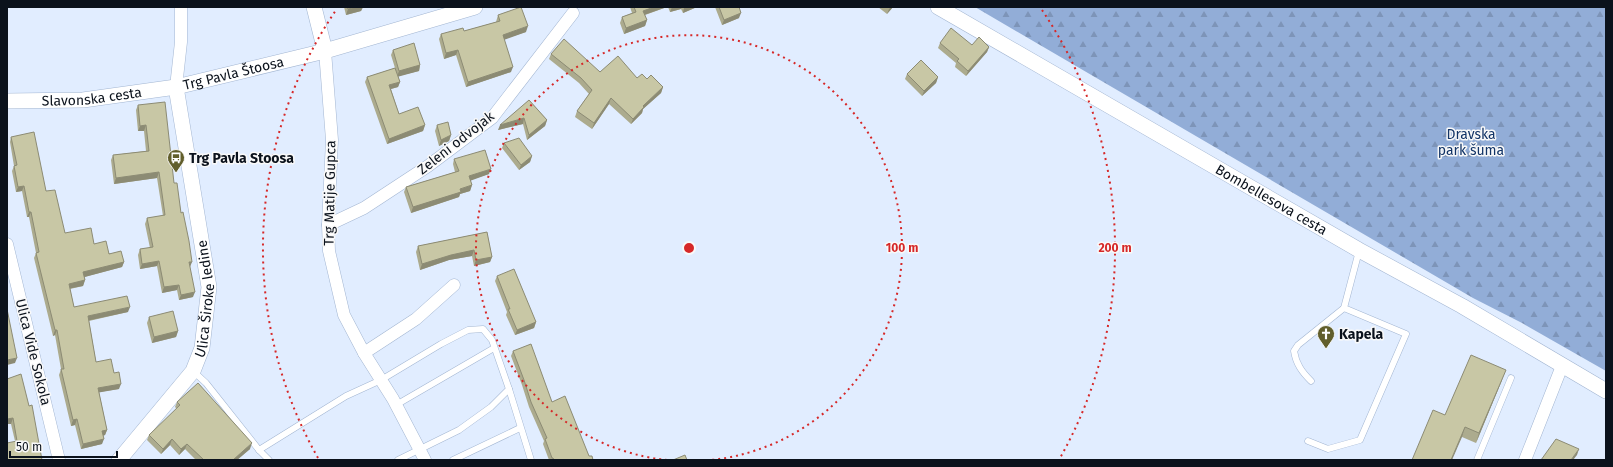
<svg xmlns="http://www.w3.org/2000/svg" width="1613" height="467" viewBox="0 0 1613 467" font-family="'Fira Sans',sans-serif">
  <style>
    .forest { fill: url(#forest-firs) }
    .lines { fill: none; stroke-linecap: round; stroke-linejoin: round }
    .service-casing { stroke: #a3b6d2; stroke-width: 7 }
    .minor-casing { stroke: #a3b6d2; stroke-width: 13 }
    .tertiary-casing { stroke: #a3b6d2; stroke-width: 16 }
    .service { stroke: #fff; stroke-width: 6 }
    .minor { stroke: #fff; stroke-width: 12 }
    .tertiary { stroke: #fff; stroke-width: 15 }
    .wall { fill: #acab8e }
    .shaded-wall { fill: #8c8b74 }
    .building { fill: #c8c7a5; stroke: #8c8b74 }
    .ring { fill: none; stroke: #d62828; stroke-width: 2; stroke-dasharray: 2 4 }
    .labels { text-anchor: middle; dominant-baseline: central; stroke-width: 3; stroke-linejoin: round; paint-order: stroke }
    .street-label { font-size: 14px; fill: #0b121c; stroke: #f9f9f9 }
    .park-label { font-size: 14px; fill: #123467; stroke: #f9f9f9 }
    .poi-label { font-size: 14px; font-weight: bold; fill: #0b121c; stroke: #f9f9f9; text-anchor: start }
    .centre { fill: #d62828; stroke: #f9f9f9; stroke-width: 2 }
    .ring-label { font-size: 12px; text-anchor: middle; font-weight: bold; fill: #d62828; stroke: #f9f9f9; stroke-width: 3; stroke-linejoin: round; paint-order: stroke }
  </style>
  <defs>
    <pattern id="forest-firs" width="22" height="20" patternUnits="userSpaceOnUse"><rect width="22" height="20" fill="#92add7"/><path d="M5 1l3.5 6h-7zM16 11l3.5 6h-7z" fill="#7d94b8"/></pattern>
  </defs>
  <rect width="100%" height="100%" fill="#e1edff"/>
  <!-- forest -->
  <path class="forest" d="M975 7H1606V371L1522 323 1473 298Z"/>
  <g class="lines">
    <defs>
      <g id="service">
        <path d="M193 371 206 383 259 450 269 460"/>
        <path d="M1311 381C1302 372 1296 364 1294 351L1298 345 1344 308"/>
        <path d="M509 389 531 460"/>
        <path d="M396 405 494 348"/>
        <path d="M1308 441 1328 449 1360 440 1406 334 1344 308 1359 251"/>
        <path d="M259 450 346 396 381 380 441 344 468 330 483 329 492 340 509 389 491 407 459 430 398 460"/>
        <path d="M453 460 520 428"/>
        <path d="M1477 460 1511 378"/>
      </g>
      <g id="minor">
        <path d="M325 51 332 140 328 225 329 251 344 315 364 353 393 399 425 460"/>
        <path d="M176 87 181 42V7"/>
        <path d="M328 225 364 208 428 166 492 118 573 13"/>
        <path d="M7 244 59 460"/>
        <path d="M364 353 416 319 454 285"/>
        <path d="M1525 460 1562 366"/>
      </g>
      <g id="tertiary">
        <path d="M314 7 325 51"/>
        <path id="s1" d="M938 7 1359 250 1462 306 1606 391"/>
        <path id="s2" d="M7 101 83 100 176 87 325 51 475 7"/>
        <path id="s3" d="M119 460 193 371 202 348 209 287 176 87"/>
      </g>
    </defs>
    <!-- service casing -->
    <use href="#service" class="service-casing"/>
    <!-- minor casing -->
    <use href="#minor" class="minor-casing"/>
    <!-- tertiary casing -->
    <use href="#tertiary" class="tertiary-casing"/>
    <!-- service -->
    <use href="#service" class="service"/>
    <!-- minor -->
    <use href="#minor" class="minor"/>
    <!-- tertiary -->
    <use href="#tertiary" class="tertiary"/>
  </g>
  <!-- wall -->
  <g class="wall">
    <path d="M344 7H363L361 11 346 15Z"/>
    <path d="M630 7H667L645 15 647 20 645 26 624 34 620 23 622 17 632 13Z"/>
    <path d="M668 7H697L683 13 681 9 670 12Z"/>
    <path d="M715 7H740H739V18L722 25Z"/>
    <path d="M878 7H893L887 14Z"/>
    <path d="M498 15 526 32 504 39 511 72 466 87 456 55 444 59 439 39 441 34 464 31 496 22Z"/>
    <path d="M940 43 972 45 989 47 987 52 966 76 955 67 956 63 938 48Z"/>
    <path d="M393 50 420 65 419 71 398 76 400 82 398 87 391 89 399 114 425 125 423 131 387 144 365 82 367 77 395 68 391 55Z"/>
    <path d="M551 54 600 72 637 78 647 79 663 87 661 93 643 109 642 113 631 124 609 104 592 129 575 117 577 111 589 94 579 83 549 59Z"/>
    <path d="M907 74 938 77 936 83 922 96 905 79Z"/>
    <path d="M529 100 547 120 545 126 527 140 523 124 498 130Z"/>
    <path d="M138 105 174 183 190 267 193 297 179 300 177 290 162 293 157 266 140 269 138 255 140 249 150 248 145 224 147 218 163 216 157 178 114 184 111 160 113 155 146 151 144 131H138L136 110Z"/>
    <path d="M437 125 451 135 449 141 439 146 435 131Z"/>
    <path d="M11 137 46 191 65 233 94 244 124 262 122 267 84 277 85 280 83 286 70 289 74 307 128 312 89 321 96 362 114 373 119 389 99 392 107 430 105 435 103 436 102 444 81 449 75 425 71 426 59 375 61 369 55 335 53 336 34 258 36 253 29 217H27L22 191 16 192 12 171 14 166 10 142Z"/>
    <path d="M504 143 532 156 530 162 519 170 502 148Z"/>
    <path d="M454 159 489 174 470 180 472 185 470 191 460 194 459 197 411 213 404 192 406 187 455 172 453 164Z"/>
    <path d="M487 232 492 257 490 262 474 266 472 256 449 260 420 270 416 252 418 246Z"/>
    <path d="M497 276 536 322 534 328 515 335 506 315 507 312 495 281Z"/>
    <path d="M149 317 178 331 176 337 152 343 147 323Z"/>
    <path d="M513 351 552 402 589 456 593 460H549L543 444 544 441 529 407 522 385 511 356Z"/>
    <path d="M7 379 42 460 15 441 11 424Z"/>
    <path d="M1502 380 1476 443 1462 437 1445 415Z"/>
    <path d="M177 402 250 449 237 460H196L185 449 179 455 170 445 161 454 147 440 149 435 177 409 175 407Z"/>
  </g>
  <!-- shaded-wall -->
  <g class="shaded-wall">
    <path d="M357 7H363L361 11 346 15 348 9Z"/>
    <path d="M654 7H667L641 16 643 11Z"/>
    <path d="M672 7H682L681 9 670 12Z"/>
    <path d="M686 7H697L683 13 684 8Z"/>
    <path d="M891 7H893L887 14 889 9Z"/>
    <path d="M741 13 739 18 722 25 724 20Z"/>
    <path d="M647 20 645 26 624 34 626 28Z"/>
    <path d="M528 26 526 32 501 41 503 35Z"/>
    <path d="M989 47 987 52 966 76 968 71Z"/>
    <path d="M458 50 456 55 444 59 446 53Z"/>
    <path d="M420 65 419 71 397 77 399 71Z"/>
    <path d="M513 67 511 72 466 87 468 82Z"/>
    <path d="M938 77 936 83 922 96 924 91Z"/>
    <path d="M400 82 398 87 387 90 389 85Z"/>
    <path d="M663 87 661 93 643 109 642 113 631 124 633 119 643 106Z"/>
    <path d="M611 98 609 104 592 129 594 123Z"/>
    <path d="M524 118 523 124 498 130 500 125Z"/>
    <path d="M547 120 545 126 527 140 529 135Z"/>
    <path d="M146 125 144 131H138L140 126Z"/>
    <path d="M425 125 423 131 387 144 389 139Z"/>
    <path d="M451 135 449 141 439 146 441 140Z"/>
    <path d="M532 156 530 162 519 170 521 165Z"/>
    <path d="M491 169 489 174 467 182 469 176Z"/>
    <path d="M159 172 157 178 114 184 116 178Z"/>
    <path d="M472 185 470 191 460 194 459 197 411 213 413 207Z"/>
    <path d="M24 186 22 191 16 192 18 187Z"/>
    <path d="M29 212H31L29 217H27Z"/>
    <path d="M474 250 472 256 449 260 420 270 422 264 451 255Z"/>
    <path d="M492 257 490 262 474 266 476 260Z"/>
    <path d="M159 261 157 266 140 269 142 264Z"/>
    <path d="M124 262 122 267 81 278 83 272Z"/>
    <path d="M189 262H192L190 267Z"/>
    <path d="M85 280 83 286 67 289 69 284Z"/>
    <path d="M179 285 177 290 162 293 164 287Z"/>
    <path d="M195 292 193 297 179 300 181 295Z"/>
    <path d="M130 307 128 312 86 321 88 316Z"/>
    <path d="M536 322 534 328 515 335 517 330Z"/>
    <path d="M55 330H57L55 335 53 336Z"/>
    <path d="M178 331 176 337 152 343 154 337Z"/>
    <path d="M17 358 15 363 7 365V360Z"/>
    <path d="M1506 370 1502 380 1476 443 1479 433Z"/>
    <path d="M121 384 119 389 96 393 98 388Z"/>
    <path d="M13 418 11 424H7V419Z"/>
    <path d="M77 419 75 425 71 426 73 420Z"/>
    <path d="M1465 427 1462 437 1452 460H1451Z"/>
    <path d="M107 430 105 435 100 436 102 431Z"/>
    <path d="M104 439 102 444 81 449 83 444Z"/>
    <path d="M172 439 170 445 161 454 163 449Z"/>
    <path d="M252 443 250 449 237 460H233Z"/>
    <path d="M187 444 185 449 179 455 181 449Z"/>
    <path d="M1579 449 1577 455 1573 460H1571Z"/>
  </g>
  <!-- building -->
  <g class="building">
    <path d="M347 7H357L348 9Z"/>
    <path d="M521 7 528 26 503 35 513 67 468 82 458 50 446 53 441 34 463 28 464 31 500 21 498 15Z"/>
    <path d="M634 7H654L643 11 647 20 626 28 622 17 636 12Z"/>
    <path d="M719 7H739L741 13 724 20Z"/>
    <path d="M951 28 972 45 979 37 989 47 968 71 957 61 959 59 940 43Z"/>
    <path d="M564 39 600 72 618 56 637 78 642 74 647 79 651 75 663 87 643 106 644 107 633 119 611 98 594 123 577 111 592 90 581 78 551 54Z"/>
    <path d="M414 43 420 65 399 71 393 50Z"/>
    <path d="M921 60 938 77 924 91 907 74Z"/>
    <path d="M395 68 400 82 389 85 399 114 418 107 425 125 389 139 367 77Z"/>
    <path d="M529 100 547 120 529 135 524 118 500 125Z"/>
    <path d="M165 102 174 183H177L181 213 183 212 189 241 192 262H189L195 292 181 295 179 285 164 287 159 261 142 264 140 249 153 247 147 218 165 215 159 172 116 178 113 155 149 151 146 125 140 126 138 105Z"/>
    <path d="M448 122 451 135 441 140 437 125Z"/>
    <path d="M34 132 46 191 55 190 65 233 91 228 94 244 106 241 109 254 121 251 124 262 83 272 85 280 69 284 74 307 127 296 130 307 88 316 96 362 111 359 114 373 119 372 121 384 98 388 107 430 102 431 104 439 83 444 77 419 73 420 61 369H64L57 330H55L36 253 39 252 31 212H29L24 186 18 187 14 166 17 165 11 137Z"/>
    <path d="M519 138 532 156 521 165 504 143Z"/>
    <path d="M485 150 491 169 469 176 472 185 460 189 461 192 413 207 406 187 459 171 454 159Z"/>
    <path d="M487 232 492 257 476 260 474 250 451 255 422 264 418 246Z"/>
    <path d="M514 269 536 322 517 330 508 309H510L497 276Z"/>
    <path d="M7 309 17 358 7 360Z"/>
    <path d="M173 311 178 331 154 337 149 317Z"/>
    <path d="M531 344 552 402 565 396 589 456H592L593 460H554L553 458H552L545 439 547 438 531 402 524 380 513 351Z"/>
    <path d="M1471 355 1506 370 1479 433 1465 427 1451 460H1412L1433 410 1445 415Z"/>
    <path d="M21 374 29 406 32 405 42 460H7V443L17 441 13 418 7 419V379Z"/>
    <path d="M198 383 252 443 233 460H204L187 444 181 449 172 439 163 449 149 435 180 405 177 402Z"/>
    <path d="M1556 439 1579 449 1571 460H1541Z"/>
    <path d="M685 455 687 460H673Z"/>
  </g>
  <!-- distance rings -->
  <g class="ring">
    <path d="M667 460A213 213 0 1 1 711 460"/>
    <path d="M318 458A426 426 0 0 1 336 10M1042 10A426 426 0 0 1 1060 458"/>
  </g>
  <!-- icons -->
  <defs>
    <symbol id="bus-pin" viewBox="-11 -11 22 30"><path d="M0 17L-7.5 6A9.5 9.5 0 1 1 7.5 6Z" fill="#615e2b" stroke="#f9f9f9"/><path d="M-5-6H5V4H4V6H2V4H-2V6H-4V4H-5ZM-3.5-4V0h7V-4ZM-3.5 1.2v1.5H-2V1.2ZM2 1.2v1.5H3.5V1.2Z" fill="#fff"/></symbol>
    <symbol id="church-pin" viewBox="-11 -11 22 30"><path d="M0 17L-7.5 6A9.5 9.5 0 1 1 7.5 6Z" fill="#615e2b" stroke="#f9f9f9"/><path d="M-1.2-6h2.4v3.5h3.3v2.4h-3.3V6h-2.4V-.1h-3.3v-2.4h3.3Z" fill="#fff"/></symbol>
  </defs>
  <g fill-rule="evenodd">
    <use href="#bus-pin" x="166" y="148" width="20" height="27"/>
    <use href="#church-pin" x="1316" y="324" width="20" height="27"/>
  </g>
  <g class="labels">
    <!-- street labels -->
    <g class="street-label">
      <text stroke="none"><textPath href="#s2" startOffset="229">Trg Pavla Štoosa</textPath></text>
      <text stroke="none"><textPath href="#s2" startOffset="85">Slavonska cesta</textPath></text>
      <text transform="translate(456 143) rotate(-38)">Zeleni odvojak</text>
      <text transform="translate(330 193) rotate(-89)">Trg Matije Gupca</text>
      <text stroke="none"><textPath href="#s1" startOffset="385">Bombellesova cesta</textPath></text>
      <text stroke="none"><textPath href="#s3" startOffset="190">Ulica Široke ledine</textPath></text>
      <text transform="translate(33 352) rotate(76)">Ulica Vide Sokola</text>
    </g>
    <!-- park labels -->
    <g class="park-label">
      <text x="1471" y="134">Dravska<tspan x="1471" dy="16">park šuma</tspan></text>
    </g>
    <!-- poi labels -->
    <g class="poi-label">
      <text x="189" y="158">Trg Pavla Stoosa</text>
      <text x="1339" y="334">Kapela</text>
    </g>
  </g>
  <circle cx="689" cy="248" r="6" class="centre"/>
  <g class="ring-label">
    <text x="902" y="252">100 m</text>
    <text x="1115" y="252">200 m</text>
  </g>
  <!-- border -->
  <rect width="1613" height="467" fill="none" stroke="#0b121c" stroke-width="16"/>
  <!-- scale -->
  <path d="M10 451v6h107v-6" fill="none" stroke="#0b121c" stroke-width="2"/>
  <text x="16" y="451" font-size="12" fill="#0b121c" stroke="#f9f9f9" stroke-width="3" paint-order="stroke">50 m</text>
</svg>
